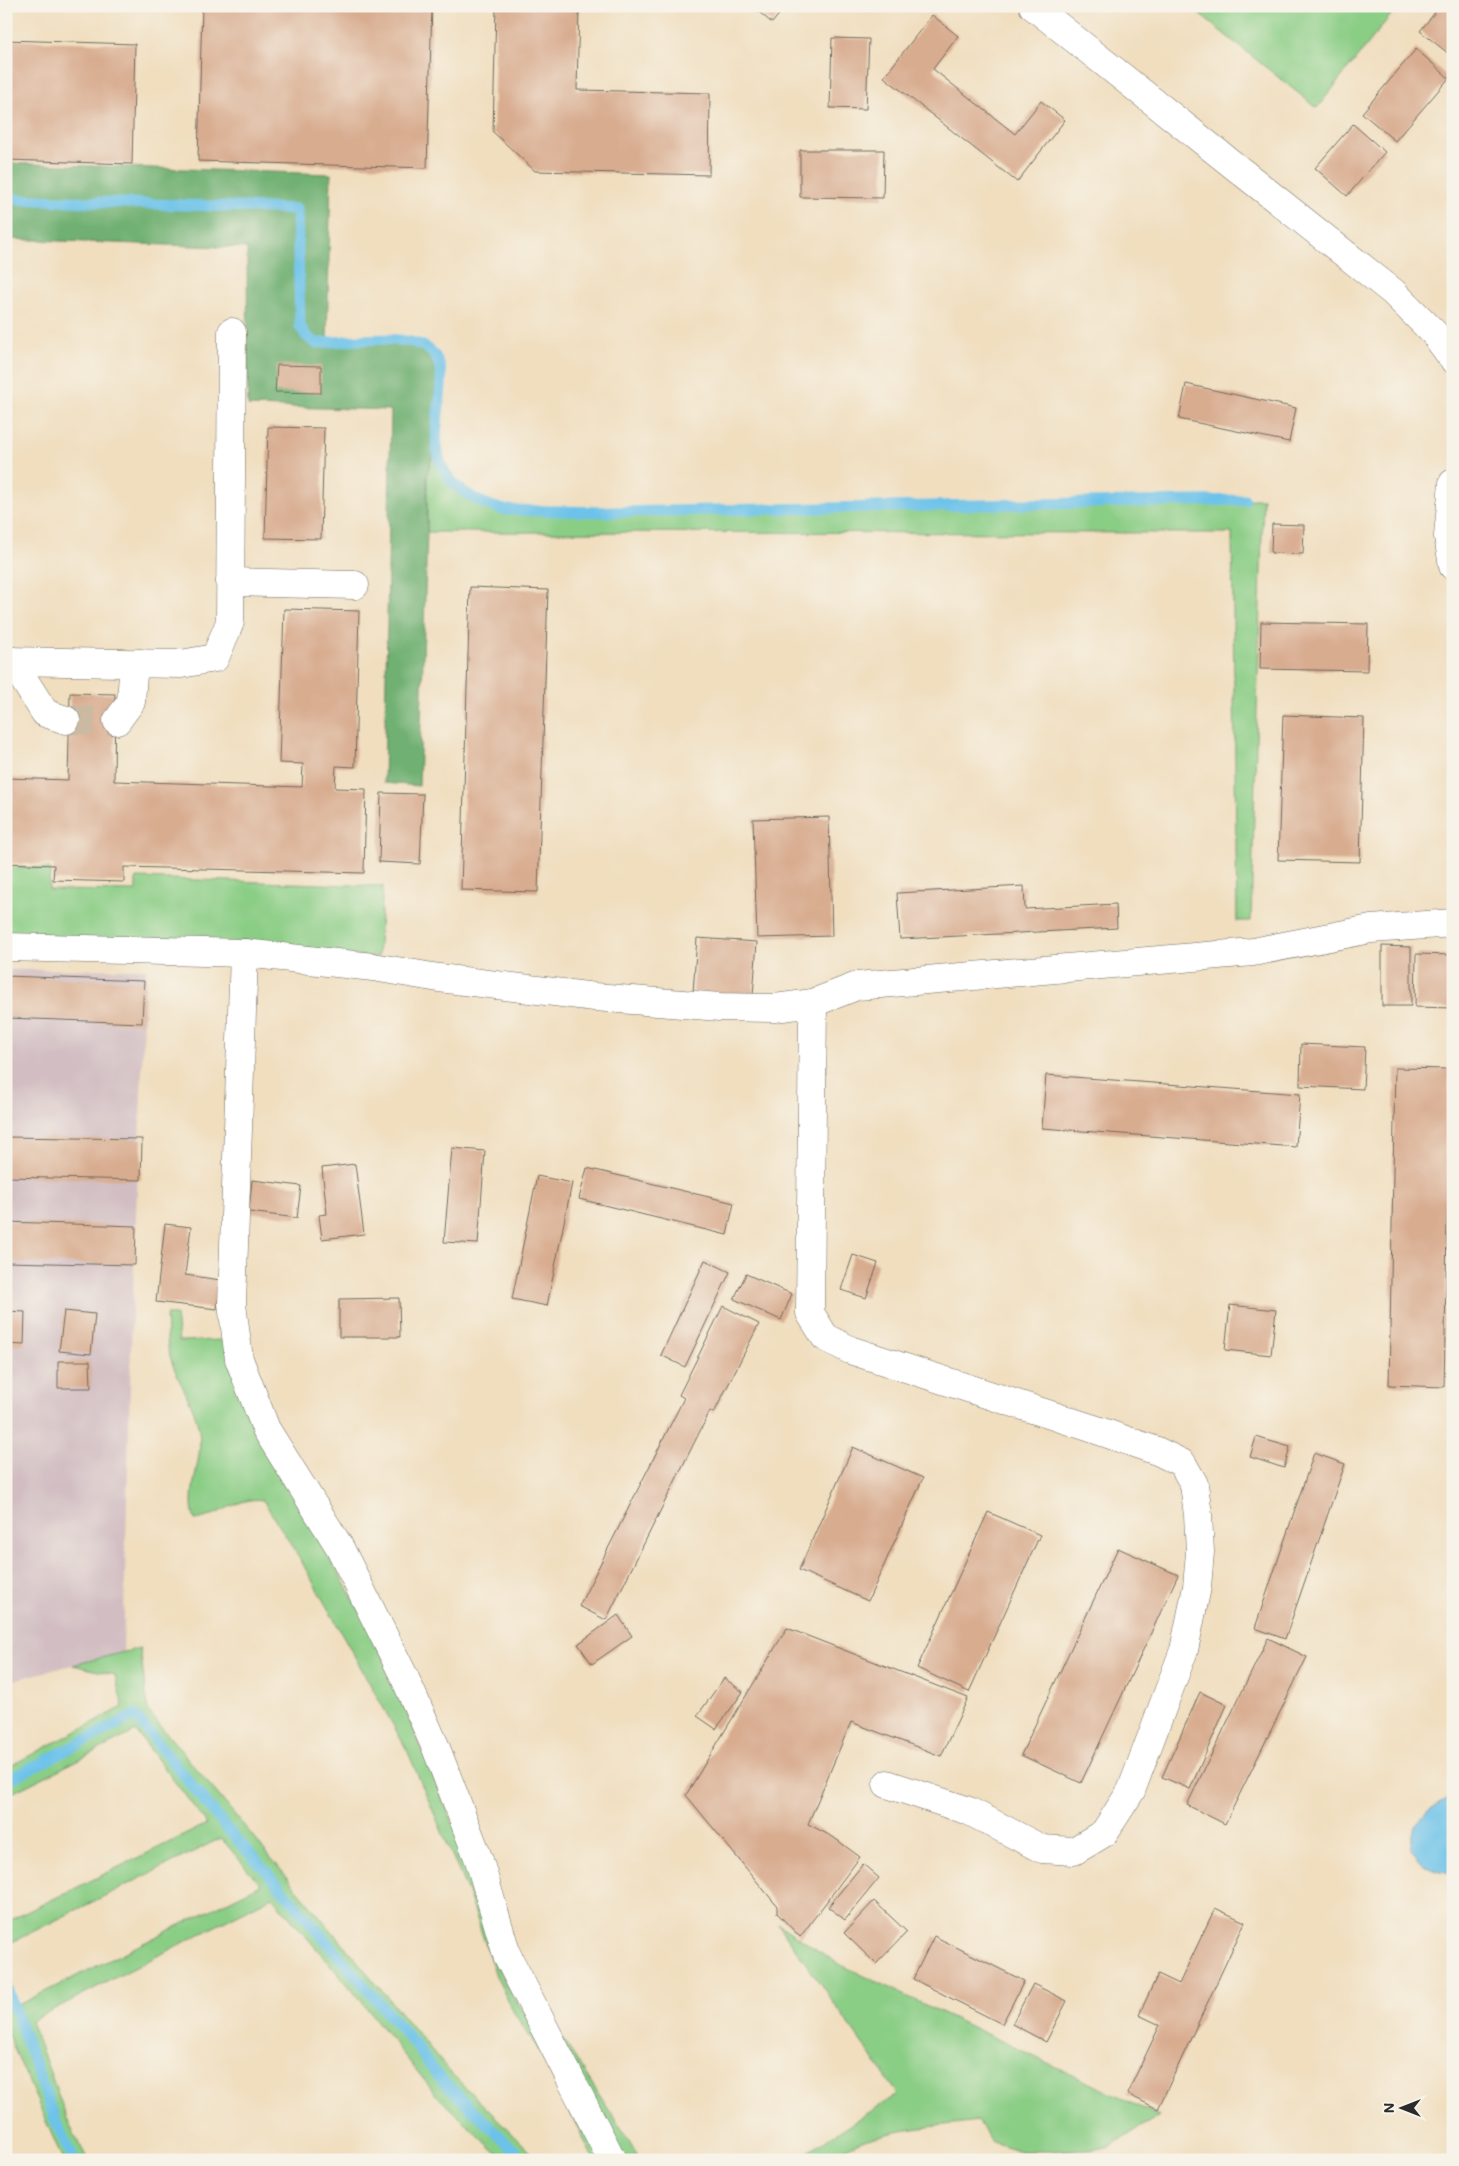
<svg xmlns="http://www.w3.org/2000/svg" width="1459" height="2166" viewBox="0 0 1459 2166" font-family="Mali,sans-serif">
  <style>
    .industrial { fill: #d2bec2 }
    .green { fill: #8acd85; stroke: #5a7c58 }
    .forest { fill: #6fb072; stroke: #4d6e4e }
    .water { fill: #6cc2e9; stroke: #4c768a }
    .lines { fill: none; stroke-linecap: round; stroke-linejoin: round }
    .stream { stroke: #6cc2e9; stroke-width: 11 }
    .building { fill: #d8ac8f }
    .minor-tunnel { stroke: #c9baa1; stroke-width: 28; stroke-dasharray: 28 14; stroke-linecap: butt }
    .minor-casing { stroke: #706a5f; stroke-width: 29 }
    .minor { stroke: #fff; stroke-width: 28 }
  </style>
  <rect width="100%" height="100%" fill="#f7f3e8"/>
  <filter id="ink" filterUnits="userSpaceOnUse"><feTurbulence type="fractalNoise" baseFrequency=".02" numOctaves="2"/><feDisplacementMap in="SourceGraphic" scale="10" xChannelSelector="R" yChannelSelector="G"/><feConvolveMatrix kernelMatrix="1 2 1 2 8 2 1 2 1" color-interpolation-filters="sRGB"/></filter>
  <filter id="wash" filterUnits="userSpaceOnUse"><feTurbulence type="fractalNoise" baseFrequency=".0096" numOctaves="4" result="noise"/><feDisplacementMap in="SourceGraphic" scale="20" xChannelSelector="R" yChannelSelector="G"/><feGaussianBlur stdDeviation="1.12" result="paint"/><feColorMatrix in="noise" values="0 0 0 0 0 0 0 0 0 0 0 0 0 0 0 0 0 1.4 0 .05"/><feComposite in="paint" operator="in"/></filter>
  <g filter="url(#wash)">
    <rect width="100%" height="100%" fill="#f0debf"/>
    <!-- industrial -->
    <path class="industrial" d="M146 969 132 1314 123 1652 6 1682V970Z"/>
    <!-- green -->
    <g class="green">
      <path d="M1189 6H1398L1317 108Z"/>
      <path d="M433 454 441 473 449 485 464 496 504 513 611 514 1246 503 1252 499H1263L1251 921H1237L1232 533 427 532V473Z"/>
      <path d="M6 867 50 868 49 890 136 891V878L383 886 378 957 6 939Z"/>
      <path d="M166 1315H176L179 1341 226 1340 266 1443 375 1638 471 1866 486 1932 507 1987 542 2038 606 2160H594L539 2050 514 2013 496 1976 469 1895 407 1750 299 1557 263 1500C238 1496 219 1517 195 1520 185 1492 204 1461 199 1431 195 1403 177 1382 170 1356 166 1344 167 1328 166 1315Z"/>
      <path d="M140 1648 148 1711 450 2072 539 2160H528L440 2075 419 2044 227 1823 136 1711 6 1777V1768L123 1707 115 1675 73 1665Z"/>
      <path d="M136 1719 223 1828 358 1982 417 2051 436 2078 519 2160H504L437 2096 353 1991 272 1897 31 2021 69 2124 88 2160H78L60 2126 16 2006 261 1885 221 1838 6 1945V1922L207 1824 136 1731 6 1796V1785Z"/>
      <path d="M778 1924 837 1963 1159 2116 1107 2148 1050 2151H1020L991 2141 977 2121C943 2126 852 2131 832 2160H794L898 2094Z"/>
      <path d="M530 1988 629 2141 640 2160H618Z"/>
      <path d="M6 1997 55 2128 72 2160H63L6 2030Z"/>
    </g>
    <!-- forest -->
    <g class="forest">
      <path d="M6 163 331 174 327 340C314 340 309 337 302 325L299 206 6 197Z"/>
      <path d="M6 202 294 211 297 327 304 338 315 346 388 342 424 350 433 359 437 372 433 454 427 473V532L419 786 384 783 391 410 248 406 247 248 6 239Z"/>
    </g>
    <!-- water -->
    <path class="water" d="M1453 1796V1874C1430 1871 1423 1868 1410 1849L1415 1825 1431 1808Z"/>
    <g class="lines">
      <!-- stream -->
      <g class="stream">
        <path d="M6 199 297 209 300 326 306 336 316 343C345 342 399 333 425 347 476 377 379 475 504 510L611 512 1245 500"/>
        <path d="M6 1781 135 1715 224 1825 266 1871 416 2046 437 2075 524 2160"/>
        <path d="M6 1986 58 2127 74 2160"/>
      </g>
    </g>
    <g id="blocks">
      <!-- building -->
      <g class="building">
        <path d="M202 6H432L427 168 198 161Z"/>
        <path d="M496 6H579L577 90 710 93 709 175 535 171 493 132Z"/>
        <path d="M752 6H786L772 23Z"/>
        <path d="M1440 6H1453V57L1420 31Z"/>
        <path d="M932 15 958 36 933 69 1015 134 1041 101 1065 120 1017 182 884 77Z"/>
        <path d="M832 38 869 39 866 109 830 108Z"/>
        <path d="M6 40 135 44 132 164 6 160Z"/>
        <path d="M1416 49 1449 78 1395 141 1362 113Z"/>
        <path d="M1353 124 1385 152 1347 196 1315 168Z"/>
        <path d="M800 150H884L883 198 800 197Z"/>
        <path d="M277 365 321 366V393L275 392Z"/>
        <path d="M1186 384 1296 408 1289 442 1179 419Z"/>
        <path d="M268 427 324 428 321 539 265 538Z"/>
        <path d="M1272 524 1304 525 1303 554 1271 553Z"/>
        <path d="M470 587 548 590 538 892 461 890Z"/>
        <path d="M284 609 359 611 355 767 336 766 335 788 366 789 364 873 124 867V882L53 880 54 865 6 863V778L68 780 70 693 115 694 114 781 302 787 303 764 279 763Z"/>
        <path d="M1261 622 1368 624 1367 671 1260 669Z"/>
        <path d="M1283 715 1364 718 1360 862 1278 860Z"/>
        <path d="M381 793 423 794 420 864 379 862Z"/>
        <path d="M829 817 832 936 757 938 753 819Z"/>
        <path d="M1024 886 1025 909 1116 904 1117 928 900 939 897 893Z"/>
        <path d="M697 938 757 942 753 996 693 992Z"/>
        <path d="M1382 946 1411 947V1006H1382Z"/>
        <path d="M1416 954 1453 955V1008L1415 1007Z"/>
        <path d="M6 976 144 981 142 1023 6 1018Z"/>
        <path d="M1301 1044 1365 1047 1363 1089 1300 1086Z"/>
        <path d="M1395 1068 1450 1069 1444 1387 1389 1385Z"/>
        <path d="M1046 1075 1300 1094 1296 1147 1042 1128Z"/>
        <path d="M6 1137 142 1139 141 1180 6 1177Z"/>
        <path d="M452 1148 485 1151 478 1244 444 1242Z"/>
        <path d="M355 1164 364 1234 322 1239 319 1215 327 1214 322 1168Z"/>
        <path d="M587 1168 734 1203 727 1235 579 1199Z"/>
        <path d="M537 1176 572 1183 547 1306 512 1299Z"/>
        <path d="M252 1180 301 1186 297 1218 249 1212Z"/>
        <path d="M6 1222 136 1226 135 1265 6 1262Z"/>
        <path d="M165 1224 191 1227 185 1275 221 1280 217 1309 156 1302Z"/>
        <path d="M853 1255 878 1263 866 1298 841 1290Z"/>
        <path d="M705 1260 730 1272 685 1367 661 1355Z"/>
        <path d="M746 1274 792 1294 781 1320 734 1299Z"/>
        <path d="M399 1298 400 1337H339V1299Z"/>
        <path d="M1230 1305 1276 1310 1271 1355 1225 1350Z"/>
        <path d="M723 1306 759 1324 714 1413 710 1411 606 1620 579 1606 684 1398 679 1395Z"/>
        <path d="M6 1311 25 1312 24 1345 6 1344Z"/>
        <path d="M64 1311 95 1314 91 1354 59 1351Z"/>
        <path d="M58 1361H90L91 1388H58Z"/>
        <path d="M1256 1437 1290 1447 1284 1468 1250 1457Z"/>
        <path d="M853 1447 923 1478 868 1601 799 1570Z"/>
        <path d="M1314 1453 1345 1464 1285 1639 1255 1628Z"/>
        <path d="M988 1512 1040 1535 969 1692 917 1668Z"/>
        <path d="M1118 1548 1178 1575 1081 1783 1021 1755Z"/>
        <path d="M618 1615 632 1636 592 1664 578 1644Z"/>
        <path d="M787 1628 968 1698 941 1756 851 1722 808 1824 833 1837 860 1857 800 1937 777 1913V1906L686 1795Z"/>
        <path d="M1268 1638 1307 1657 1225 1824 1187 1805Z"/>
        <path d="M724 1678 743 1692 716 1729 697 1716Z"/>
        <path d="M1200 1692 1227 1705 1190 1789 1162 1777Z"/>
        <path d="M863 1864 879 1878 845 1920 828 1907Z"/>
        <path d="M874 1901 907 1932 876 1964 844 1933Z"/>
        <path d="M1215 1908 1245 1922 1158 2109 1127 2094 1160 2025 1139 2015 1158 1974 1179 1984Z"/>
        <path d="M934 1936 1024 1981 1002 2024 913 1979Z"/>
        <path d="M1033 1984 1067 2001 1046 2042 1012 2024Z"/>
      </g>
    </g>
  </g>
  <g filter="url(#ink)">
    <use href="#blocks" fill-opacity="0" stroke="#706a5f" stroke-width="1"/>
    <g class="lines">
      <!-- minor-tunnel -->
      <path class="minor-tunnel" d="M66 720 117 721"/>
      <defs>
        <g id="minor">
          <path d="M1033 6 1393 292 1434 333 1453 359"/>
          <path d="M1453 483 1448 536 1453 566"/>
          <path d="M230 582 355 585"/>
          <path d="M6 661 181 664 215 658 230 622 232 332"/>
          <path d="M12 661 45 713 66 720"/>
          <path d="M117 721 131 702 133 674 140 663"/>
          <path d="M6 947 244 953 373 967 439 978 595 997 720 1007 775 1008 813 1003 857 986 1253 952 1371 929 1453 923"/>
          <path d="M244 953 232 1304 239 1359 266 1429 339 1546 404 1676 436 1748 479 1860 507 1955 612 2160"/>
          <path d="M813 1003 810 1313 825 1337 850 1350 1091 1428 1157 1451 1182 1463 1194 1484 1198 1515 1200 1552 1197 1587 1184 1650 1131 1791 1104 1833 1074 1851 1042 1849 969 1811 887 1784"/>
        </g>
      </defs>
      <!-- minor casing -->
      <use href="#minor" class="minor-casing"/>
      <!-- minor -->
      <use href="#minor" class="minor"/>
    </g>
  </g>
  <!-- margin -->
  <rect width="1459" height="2166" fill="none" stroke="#f7f3e8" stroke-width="25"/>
  <!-- north arrow -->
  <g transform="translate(1402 2108) rotate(270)" stroke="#f7f3e8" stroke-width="4" paint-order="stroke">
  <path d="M0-4L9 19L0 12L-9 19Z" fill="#2b2b2b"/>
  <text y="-8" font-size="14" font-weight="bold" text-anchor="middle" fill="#2b2b2b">N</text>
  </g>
</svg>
